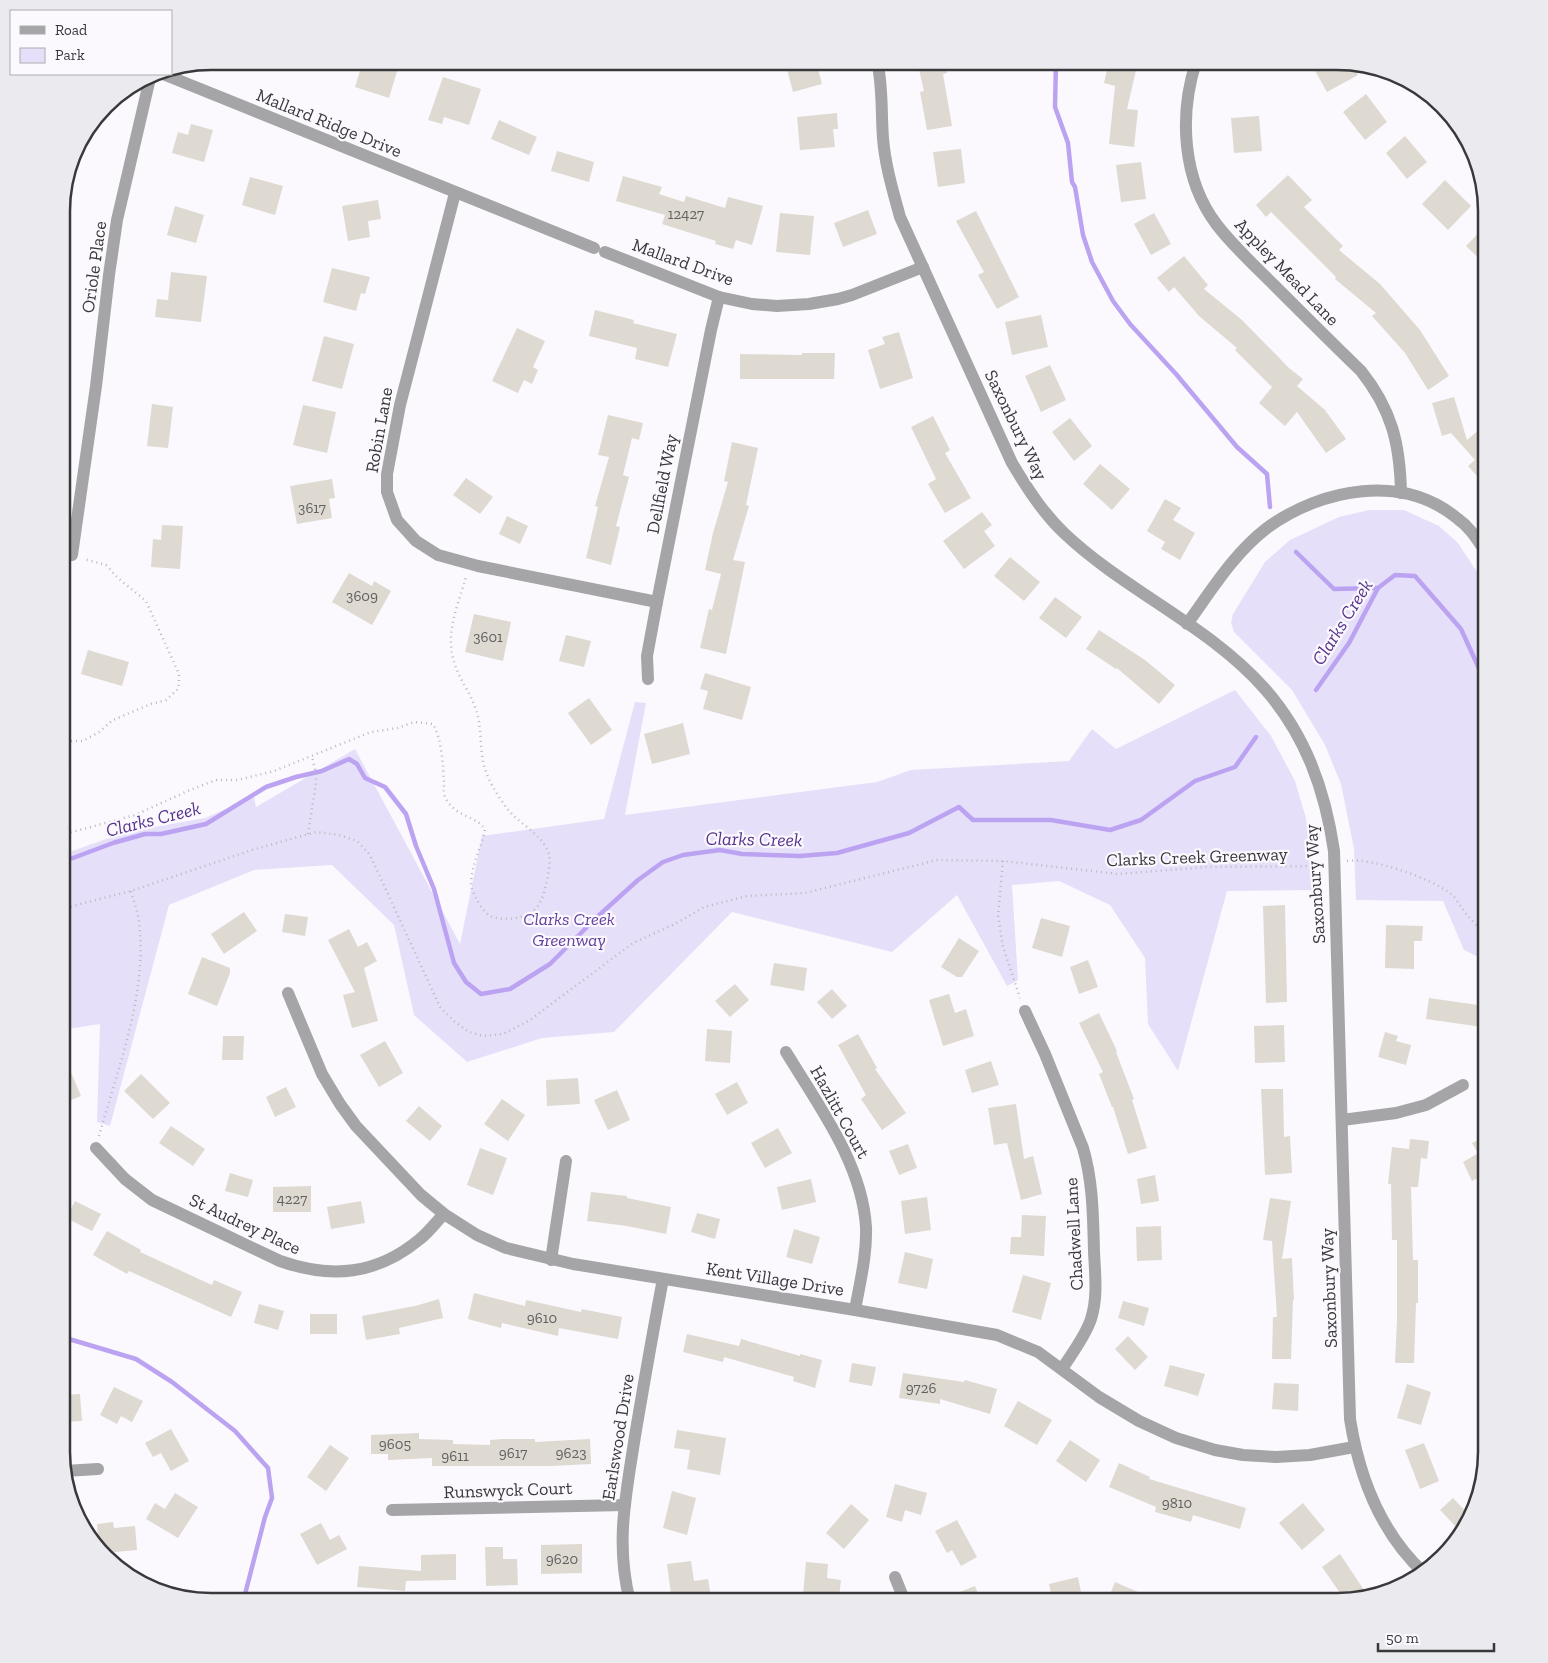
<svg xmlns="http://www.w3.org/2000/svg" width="1548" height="1663" viewBox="0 0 1548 1663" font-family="'Zilla Slab',serif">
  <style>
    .park { fill: #e6dffa }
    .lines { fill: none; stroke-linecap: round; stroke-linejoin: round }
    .stream { stroke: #bba3f1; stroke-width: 4.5 }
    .building { fill: #dedad2 }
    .path { stroke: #bab8bd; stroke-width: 2.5; stroke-dasharray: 1 4; stroke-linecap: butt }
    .minor { stroke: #a5a5a8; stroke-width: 12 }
    .labels { text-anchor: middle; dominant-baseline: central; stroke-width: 4.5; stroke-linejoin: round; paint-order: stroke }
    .number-label { font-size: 15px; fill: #626061 }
    .street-label { font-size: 18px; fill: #39383b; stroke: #fbf9fe }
    .park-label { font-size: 18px; font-style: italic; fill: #63419c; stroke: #fbf9fe }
    .water-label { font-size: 19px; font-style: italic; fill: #56338d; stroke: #fbf9fe }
    .rim { fill: none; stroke: #39383b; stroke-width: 2.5 }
  </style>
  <rect width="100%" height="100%" fill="#fbf9fe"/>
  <!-- park -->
  <g class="park">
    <path d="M1369 510H1404L1439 526 1458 543 1487 587V961L1464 950 1443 901 1356 900 1354 849 1341 784 1325 745 1292 690 1234 632 1231 623 1233 614 1265 562 1290 540 1339 517Z"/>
    <path d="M1235 690 1271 736 1295 781 1306 818 1314 890 1227 891 1178 1071 1148 1024 1145 958 1110 905 1059 881 1012 885 1018 980 1007 986 957 895 892 952 732 912 614 1032 542 1038 467 1062 414 1015 394 925 332 865 254 870 169 905 110 1126 97 1122 100 1024 61 1030V855L126 832 205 818 254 797 256 807 355 749 460 944 482 836 604 819 635 702 646 703 625 815 877 782 911 770 1069 761 1092 729 1116 749Z"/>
  </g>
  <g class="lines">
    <!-- stream -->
    <g class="stream">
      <path d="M1056 61 1055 107 1068 143 1072 182 1075 187 1083 235 1092 262 1113 301 1130 324 1176 374 1237 447 1267 474 1270 507"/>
      <path d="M1296 552 1334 589 1378 588"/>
      <path d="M1316 690 1349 643 1378 588 1395 575 1415 576 1461 629 1487 686"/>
      <path d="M61 860 73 858 113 843 145 834H161L206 824 266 787 296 777 322 771 349 759 357 764 365 778 385 787 406 814 416 846 434 889 454 963 466 982 481 994 510 989 550 964 596 918 638 880 663 862 683 855 720 850 742 854 800 856 837 853 909 833 959 807 973 820H1051L1110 830 1141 820 1195 781 1235 767 1256 737"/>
      <path d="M1487 892V893"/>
      <path d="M61 1321 69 1339 136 1359 172 1382 235 1431 268 1468 272 1498 265 1517 243 1602"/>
    </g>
  </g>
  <!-- building -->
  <g class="building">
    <path d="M363 61H400L389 98 355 87Z"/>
    <path d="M785 61H816L822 84 793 92Z"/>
    <path d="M917 61H945L947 73 943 74 952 126 927 130 920 92 924 91Z"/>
    <path d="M1109 61 1138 62 1127 109 1138 110 1134 147 1109 144 1115 86 1104 83Z"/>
    <path d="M1310 62H1347L1352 63 1358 75 1327 92Z"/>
    <path d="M443 77 481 89 469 125 444 117 442 124 428 120Z"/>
    <path d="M1366 94 1387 122 1365 140 1343 112Z"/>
    <path d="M837 113 838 129H833L835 147 800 150 797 117Z"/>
    <path d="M1259 116 1262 151 1234 153 1231 118Z"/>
    <path d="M499 120 537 137 529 155 491 139Z"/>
    <path d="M191 124 213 130 204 162 172 153 178 132 188 135Z"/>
    <path d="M1405 136 1427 162 1407 179 1386 153Z"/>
    <path d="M961 149 965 183 938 187 933 152Z"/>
    <path d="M557 151 594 162 589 182 551 171Z"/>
    <path d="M1141 162 1146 199 1121 202 1116 165Z"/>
    <path d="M1288 175 1312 200 1304 207 1343 246 1339 250 1380 284 1420 330 1449 376 1428 390 1405 353 1372 316 1376 313 1335 279 1336 277 1271 212 1266 217 1256 205Z"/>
    <path d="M623 176 662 187 659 194 684 202 686 196 725 208 728 197 763 206 752 245 736 240 733 249 715 244 716 241 662 224 665 215 616 201Z"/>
    <path d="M250 177 283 186 275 215 242 205Z"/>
    <path d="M1445 180 1471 206 1448 230 1422 204Z"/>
    <path d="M378 200 381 219 368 221 370 237 348 241 342 206Z"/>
    <path d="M175 206 204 215 196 243 167 235Z"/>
    <path d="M868 210 877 234 843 247 834 223Z"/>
    <path d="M976 211 1019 297 997 309 978 275 984 272 956 221Z"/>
    <path d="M780 213 814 216 810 255 776 252Z"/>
    <path d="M1154 213 1171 244 1151 255 1134 224Z"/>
    <path d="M1487 224V266L1466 246Z"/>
    <path d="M1184 256 1208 285 1204 289 1242 320 1289 368 1303 379 1297 386 1325 410 1346 439 1326 453 1297 412 1285 426 1259 403 1272 387 1235 350 1237 348 1199 316 1174 287 1169 292 1157 278Z"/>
    <path d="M332 268 370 277 365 294 361 293 356 311 323 302Z"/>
    <path d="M171 272 207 276 201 322 155 317 157 299 168 300Z"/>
    <path d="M595 310 634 320 633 323 677 334 668 367 635 359 637 348 589 336Z"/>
    <path d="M1041 315 1048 347 1012 355 1005 322Z"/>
    <path d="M517 328 545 341 533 367 538 370 532 384 524 380 518 393 492 381Z"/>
    <path d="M899 332 913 378 880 389 868 350 885 344 882 337Z"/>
    <path d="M324 336 354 344 342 389 312 381Z"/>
    <path d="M802 353H835L834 379H740V354L802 355Z"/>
    <path d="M1050 365 1066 400 1041 412 1025 376Z"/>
    <path d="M1454 397 1467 440 1480 429 1487 438V474L1484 470 1477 476 1468 466 1475 460 1451 433 1442 436 1432 403Z"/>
    <path d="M152 404 173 407 168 448 147 446Z"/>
    <path d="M303 405 336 412 327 453 293 445Z"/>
    <path d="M608 415 643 423 639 440 632 438 623 475 629 477 616 526 620 527 611 565 586 558 598 507 595 506 609 457 598 455Z"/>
    <path d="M933 416 950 450 945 453 971 498 945 513 928 484 936 479 911 427Z"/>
    <path d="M1070 418 1092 446 1074 461 1052 432Z"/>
    <path d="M732 442 758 448 746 505 749 506 733 560 745 562 726 654 700 648 709 609 712 610 721 574 705 570 713 533 728 482 724 481Z"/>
    <path d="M1100 464 1130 489 1112 510 1083 484Z"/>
    <path d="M466 478 493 497 480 514 453 495Z"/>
    <path d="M332 479 335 498 329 499 332 518 297 524 290 486Z"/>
    <path d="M1165 499 1181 508 1173 520 1195 533 1180 560 1161 549 1165 542 1147 531Z"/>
    <path d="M982 512 992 525 984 531 995 546 964 569 943 541Z"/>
    <path d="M507 516 528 526 520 544 499 534Z"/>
    <path d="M162 525 183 526 180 569 151 567 153 539 161 540Z"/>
    <path d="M1010 557 1040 582 1024 601 994 576Z"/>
    <path d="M349 573 372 586 374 581 391 591 372 625 332 602Z"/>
    <path d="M1055 597 1082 617 1066 638 1039 618Z"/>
    <path d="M474 614 511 622 503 661 465 652Z"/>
    <path d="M1099 630 1145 660 1175 685 1159 704 1117 668 1116 669 1086 649Z"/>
    <path d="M566 635 591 641 584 667 559 661Z"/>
    <path d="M88 650 129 662 122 686 81 674Z"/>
    <path d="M705 673 751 687 742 720 703 709 708 691 700 689Z"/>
    <path d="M589 698 612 730 591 745 568 713Z"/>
    <path d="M683 723 690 754 652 764 644 734Z"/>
    <path d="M1285 905 1287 1002 1266 1003 1263 906Z"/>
    <path d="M244 912 257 931 224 954 211 934Z"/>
    <path d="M285 914 308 917 305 936 282 932Z"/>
    <path d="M1041 918 1070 926 1062 957 1032 948Z"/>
    <path d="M1386 925 1423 926 1422 941H1414V969L1385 968Z"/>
    <path d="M349 929 358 947 367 942 377 961 364 968 378 1021 352 1028 343 995 355 992 328 940Z"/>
    <path d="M959 938 979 951 962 977H957L941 967Z"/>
    <path d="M202 957 230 968V973L217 1006 188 994Z"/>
    <path d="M1088 960 1098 987 1079 994 1070 967Z"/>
    <path d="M774 963 807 968 804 991 770 985Z"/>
    <path d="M735 984 749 1000 730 1017 715 1001Z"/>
    <path d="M832 989 847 1006 832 1019 817 1002Z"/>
    <path d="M949 994 955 1013 966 1009 974 1036 943 1046 929 1000Z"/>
    <path d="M1429 998 1485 1006 1482 1027 1426 1019Z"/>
    <path d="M1099 1013 1117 1051 1116 1052 1134 1099 1132 1100 1147 1148 1128 1154 1113 1107H1112L1099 1074 1103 1072 1079 1023Z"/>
    <path d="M1284 1025 1285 1062 1255 1063 1254 1026Z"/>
    <path d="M707 1029 732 1031 730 1063 705 1061Z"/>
    <path d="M1385 1032 1398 1036 1396 1041 1411 1045 1406 1065 1378 1057Z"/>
    <path d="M858 1034 877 1068 875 1069 906 1113 882 1130 861 1099 866 1095 838 1045Z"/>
    <path d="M223 1036H244L243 1060H222Z"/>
    <path d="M385 1041 403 1073 379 1087 360 1055Z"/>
    <path d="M61 1049 81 1096 61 1104Z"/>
    <path d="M991 1061 999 1085 972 1093 965 1070Z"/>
    <path d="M141 1074 170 1103 153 1119 124 1091Z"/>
    <path d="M578 1078 580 1104 547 1106 546 1080Z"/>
    <path d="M737 1082 748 1103 727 1115 715 1094Z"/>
    <path d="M286 1087 296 1107 275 1117 266 1097Z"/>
    <path d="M1261 1089H1283L1284 1137 1290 1136 1292 1173 1265 1175Z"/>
    <path d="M617 1090 630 1120 608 1130 594 1100Z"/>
    <path d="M502 1099 525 1115 508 1141 484 1124Z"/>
    <path d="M1016 1104 1024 1159 1033 1156 1042 1194 1021 1200 1007 1143 994 1145 988 1108Z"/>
    <path d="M419 1106 442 1126 430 1141 406 1121Z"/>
    <path d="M171 1126 205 1149 193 1166 159 1143Z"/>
    <path d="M778 1128 792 1153 765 1168 751 1143Z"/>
    <path d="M1487 1135V1169L1472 1143Z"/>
    <path d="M1410 1139 1429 1141 1427 1159 1421 1158 1418 1187H1411L1413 1260H1418V1303H1416L1414 1363H1395L1397 1321V1240H1392L1391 1184H1388L1392 1147 1409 1149Z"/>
    <path d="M908 1144 917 1168 899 1175 889 1151Z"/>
    <path d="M480 1148 507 1158 493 1195 467 1185Z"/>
    <path d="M1477 1154 1487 1173 1472 1181 1463 1162Z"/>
    <path d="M230 1173 253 1180 248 1197 225 1191Z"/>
    <path d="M1155 1175 1159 1201 1141 1204 1137 1179Z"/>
    <path d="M811 1179 816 1202 782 1210 777 1187Z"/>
    <path d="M311 1186V1212H273V1187Z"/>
    <path d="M591 1192 627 1196V1198L671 1207 666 1234 627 1226 587 1221Z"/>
    <path d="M927 1197 931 1230 905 1234 901 1201Z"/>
    <path d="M1270 1198 1291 1201 1282 1259 1292 1258 1294 1300H1293L1291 1359H1272L1273 1317H1277L1272 1241 1263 1240Z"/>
    <path d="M75 1201 101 1214 92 1231 66 1218Z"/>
    <path d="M361 1201 365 1223 331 1229 327 1207Z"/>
    <path d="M697 1213 720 1219 715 1239 691 1232Z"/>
    <path d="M1022 1215 1046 1216 1044 1256 1010 1254 1011 1237H1021Z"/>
    <path d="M1161 1226 1162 1260 1137 1261 1136 1227Z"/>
    <path d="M794 1229 820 1237 812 1264 786 1257Z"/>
    <path d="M107 1231 141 1250 140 1252 212 1285 214 1280 242 1292 231 1317 129 1271 127 1274 93 1255Z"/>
    <path d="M905 1252 933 1259 927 1289 898 1283Z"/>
    <path d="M1023 1275 1051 1283 1041 1320 1012 1312Z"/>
    <path d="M474 1293 525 1306 526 1300 581 1312 582 1309 622 1317 618 1339 559 1328 558 1336 502 1323 501 1328 468 1319Z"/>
    <path d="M439 1299 443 1318 399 1328 400 1334 366 1340 362 1316 415 1306Z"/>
    <path d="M1123 1301 1149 1308 1144 1326 1118 1318Z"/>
    <path d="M259 1304 284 1311 278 1330 254 1323Z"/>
    <rect x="310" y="1314" width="27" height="20"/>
    <path d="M687 1334 739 1346 741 1339 800 1356V1354L822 1360 815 1388 793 1381 794 1377 724 1357 723 1362 683 1352Z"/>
    <path d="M1128 1336 1148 1357 1135 1370 1115 1349Z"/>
    <path d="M852 1363 876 1367 872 1386 849 1382Z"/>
    <path d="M1170 1365 1205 1374 1198 1396 1164 1386Z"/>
    <path d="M903 1373 964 1382 965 1380 997 1389 990 1414 940 1399V1404L899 1398Z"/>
    <path d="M1274 1383 1299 1384 1298 1411 1272 1409Z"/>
    <path d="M1407 1384 1431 1392 1421 1425 1397 1418Z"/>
    <path d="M114 1387 143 1401 132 1422 121 1416 117 1424 100 1415Z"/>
    <path d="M80 1394 82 1421 61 1422V1395Z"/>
    <path d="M1018 1401 1052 1420 1037 1445 1004 1426Z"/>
    <path d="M171 1429 189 1461 171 1471 161 1453 153 1457 145 1443Z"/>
    <path d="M677 1430 726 1438 720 1475 687 1469 690 1450 674 1448Z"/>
    <path d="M419 1433V1439L453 1440V1444L490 1445V1440L503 1439H535V1442L590 1439 591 1464 551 1466H432V1458L388 1460V1454H371V1435Z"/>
    <path d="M1070 1440 1100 1460 1086 1482 1056 1461Z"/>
    <path d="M1424 1443 1439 1481 1420 1489 1405 1450Z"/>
    <path d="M330 1445 349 1458 326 1491 307 1477Z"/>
    <path d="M1119 1463 1150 1477 1149 1479 1246 1508 1240 1529 1193 1515 1191 1522 1155 1512 1156 1507 1109 1487Z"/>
    <path d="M895 1484 927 1493 921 1515 905 1510 902 1522 886 1517Z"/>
    <path d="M672 1491 696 1498 687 1535 663 1528Z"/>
    <path d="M175 1493 198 1507 178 1538 146 1519 155 1503 165 1509Z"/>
    <path d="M1453 1498 1471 1517 1461 1532 1440 1510Z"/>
    <path d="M1303 1503 1325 1530 1302 1550 1279 1523Z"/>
    <path d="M851 1504 869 1520 844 1549 826 1533Z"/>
    <path d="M957 1520 977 1557 961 1566 952 1550 947 1553 935 1531Z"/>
    <path d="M113 1522 114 1528 135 1526 137 1550 104 1553 99 1549 97 1524Z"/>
    <path d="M321 1523 330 1540 339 1535 347 1549 317 1565 300 1534Z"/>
    <path d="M582 1544V1573L541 1574V1545Z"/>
    <path d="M485 1547H503V1559H517L518 1585 486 1586Z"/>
    <path d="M456 1554V1580L406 1581 405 1591 357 1587 359 1566 421 1571V1555Z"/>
    <path d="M1340 1554 1364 1590 1350 1600H1345L1322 1567Z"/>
    <path d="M691 1561 694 1581 708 1579 711 1597 672 1602 667 1564Z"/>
    <path d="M806 1562 828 1564 827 1578 841 1580 839 1598 803 1594Z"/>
    <path d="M1078 1577 1083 1602H1053L1049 1584Z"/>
    <path d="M1115 1582 1161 1602H1107Z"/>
    <path d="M975 1586 981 1602H938L937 1601Z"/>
  </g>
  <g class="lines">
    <!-- path -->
    <g class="path">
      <path d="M61 741H83L99 732 113 720 151 704 166 700 178 689 179 683V674L146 601 118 578 106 565 84 559"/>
      <path d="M308 834 316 783V773L312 757"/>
      <path d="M61 835 135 815 190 790 216 780H238L274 771 371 732 398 728 414 722 433 724C442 739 443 766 444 784 444 789 443 794 446 799 457 818 473 814 485 829 482 847 471 865 471 884 471 888 474 894 476 898 479 904 484 912 490 916 501 921 520 919 530 913 541 907 544 894 546 884 548 876 551 862 549 854 542 833 518 824 506 807 495 792 484 774 482 755 480 739 481 722 475 707 466 683 452 672 451 643 450 622 460 598 466 577"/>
      <path d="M1003 861 998 915 1003 947 1020 998"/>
      <path d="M1347 861C1371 857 1434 879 1452 895 1457 899 1460 906 1464 911 1471 920 1479 928 1487 937"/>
      <path d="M61 909 131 891 252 850 316 832 339 835 357 841 370 855 440 1007 455 1022 469 1032 484 1036 503 1034 530 1020 633 943 675 924 704 907 747 896 805 893 937 860 1003 861 1118 874 1207 867 1320 866"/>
      <path d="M99 1136C118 1068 148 992 139 921 138 911 133 901 131 891"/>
    </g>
    <!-- minor -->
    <g class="minor">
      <path d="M877 61C883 86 881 113 883 138 885 165 893 191 900 217L1012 463C1027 488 1043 513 1064 533 1125 591 1210 626 1265 689 1306 736 1325 790 1334 851L1350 1419C1359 1476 1381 1533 1424 1573"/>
      <path d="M1196 62C1179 115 1182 179 1217 225 1234 247 1255 266 1275 286 1303 314 1332 343 1361 371 1392 410 1400 444 1401 493"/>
      <path d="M163 74 594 248"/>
      <path d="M455 193 400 405 387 474V492L397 520 416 541 438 555 478 566 657 602"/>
      <path d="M605 252 719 297 752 304 777 306 809 304 838 299 852 295 923 267"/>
      <path d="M72 555 96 386 109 275 117 220 151 74"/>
      <path d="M1187 624C1211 591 1234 553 1267 528 1322 488 1403 473 1458 519 1471 528 1478 541 1487 554"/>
      <path d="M648 679 647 656 657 602 711 330 719 297"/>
      <path d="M288 993 322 1074 340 1104 356 1126 421 1195 444 1214 477 1235 506 1248 573 1264 855 1310 997 1335 1038 1352 1099 1397 1139 1421 1176 1438 1215 1450 1243 1455 1276 1457 1310 1455 1354 1447"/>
      <path d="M1025 1011 1045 1054 1083 1148C1093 1182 1093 1216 1094 1251 1095 1274 1098 1297 1091 1319 1085 1337 1072 1353 1062 1369"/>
      <path d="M786 1052C818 1105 862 1163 866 1227 867 1255 860 1282 855 1310"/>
      <path d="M1342 1120 1396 1113 1426 1105 1463 1085"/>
      <path d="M96 1148 125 1179 152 1200 280 1261C331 1279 377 1275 420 1239 429 1232 436 1222 444 1214"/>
      <path d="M551 1260 566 1161"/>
      <path d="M64 1471 98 1469"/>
      <path d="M392 1510 625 1505"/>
      <path d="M895 1577 905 1602"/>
      <path d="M630 1602C615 1543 626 1495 635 1436 644 1383 653 1331 663 1279"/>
    </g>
  </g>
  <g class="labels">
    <!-- number labels -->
    <g class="number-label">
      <text x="686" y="214">12427</text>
      <text x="312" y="508">3617</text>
      <text x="362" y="596">3609</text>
      <text x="488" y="637">3601</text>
      <text x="292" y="1199">4227</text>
      <text x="542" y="1318">9610</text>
      <text x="921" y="1388">9726</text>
      <text x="395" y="1444">9605</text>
      <text x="513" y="1453">9617</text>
      <text x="571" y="1453">9623</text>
      <text x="455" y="1456">9611</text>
      <text x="1177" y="1503">9810</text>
      <text x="562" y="1559">9620</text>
    </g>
    <!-- street labels -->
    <g class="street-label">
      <text transform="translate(329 123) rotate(22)">Mallard Ridge Drive</text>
      <text transform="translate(683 262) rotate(20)">Mallard Drive</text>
      <text transform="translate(94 267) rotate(-82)">Oriole Place</text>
      <text transform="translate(1287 272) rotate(46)">Appley Mead Lane</text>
      <text transform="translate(1016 425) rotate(64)">Saxonbury Way</text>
      <text transform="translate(379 430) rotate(-80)">Robin Lane</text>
      <text transform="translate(662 484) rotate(-79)">Dellfield Way</text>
      <text transform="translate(1197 857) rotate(-2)">Clarks Creek Greenway</text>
      <text transform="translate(1315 884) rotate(-94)">Saxonbury Way</text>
      <text transform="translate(840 1112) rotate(61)">Hazlitt Court</text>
      <text transform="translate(245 1224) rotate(25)">St Audrey Place</text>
      <text transform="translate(1074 1234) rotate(-93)">Chadwell Lane</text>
      <text transform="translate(775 1279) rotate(9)">Kent Village Drive</text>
      <text transform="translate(1329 1288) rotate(-92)">Saxonbury Way</text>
      <text transform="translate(618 1437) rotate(-81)">Earlswood Drive</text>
      <text transform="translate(508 1490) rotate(-2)">Runswyck Court</text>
    </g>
    <!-- park labels -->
    <g class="park-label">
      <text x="569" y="919">Clarks Creek<tspan x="569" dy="21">Greenway</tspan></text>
    </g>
    <!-- water labels -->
    <g class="water-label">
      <text transform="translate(1342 622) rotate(-58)">Clarks Creek</text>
      <text transform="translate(153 819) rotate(-14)">Clarks Creek</text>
      <text transform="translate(754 839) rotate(1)">Clarks Creek</text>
    </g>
  </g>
  <!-- crop -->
  <path d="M0 0H1548V1663H0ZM211 70H1337A141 141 0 0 1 1478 211V1452A141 141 0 0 1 1337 1593H211A141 141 0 0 1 70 1452V211A141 141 0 0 1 211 70Z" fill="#ebeaee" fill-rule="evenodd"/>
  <path class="rim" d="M211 70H1337A141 141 0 0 1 1478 211V1452A141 141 0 0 1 1337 1593H211A141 141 0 0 1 70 1452V211A141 141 0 0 1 211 70Z"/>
  <!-- legend -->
  <rect x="10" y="10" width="162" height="65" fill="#fbf9fe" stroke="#adacb0"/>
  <rect x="20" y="26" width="25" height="8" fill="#a5a5a8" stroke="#adacb0"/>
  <text x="55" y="35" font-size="15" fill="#39383b">Road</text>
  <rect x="20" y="48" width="25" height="15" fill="#e6dffa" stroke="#adacb0"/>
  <text x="55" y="60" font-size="15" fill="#39383b">Park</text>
  <!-- scale -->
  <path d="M1378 1643v8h116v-8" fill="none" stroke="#39383b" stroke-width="2.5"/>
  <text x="1386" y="1643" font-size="15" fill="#39383b" stroke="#fbf9fe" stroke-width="4" paint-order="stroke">50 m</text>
</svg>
